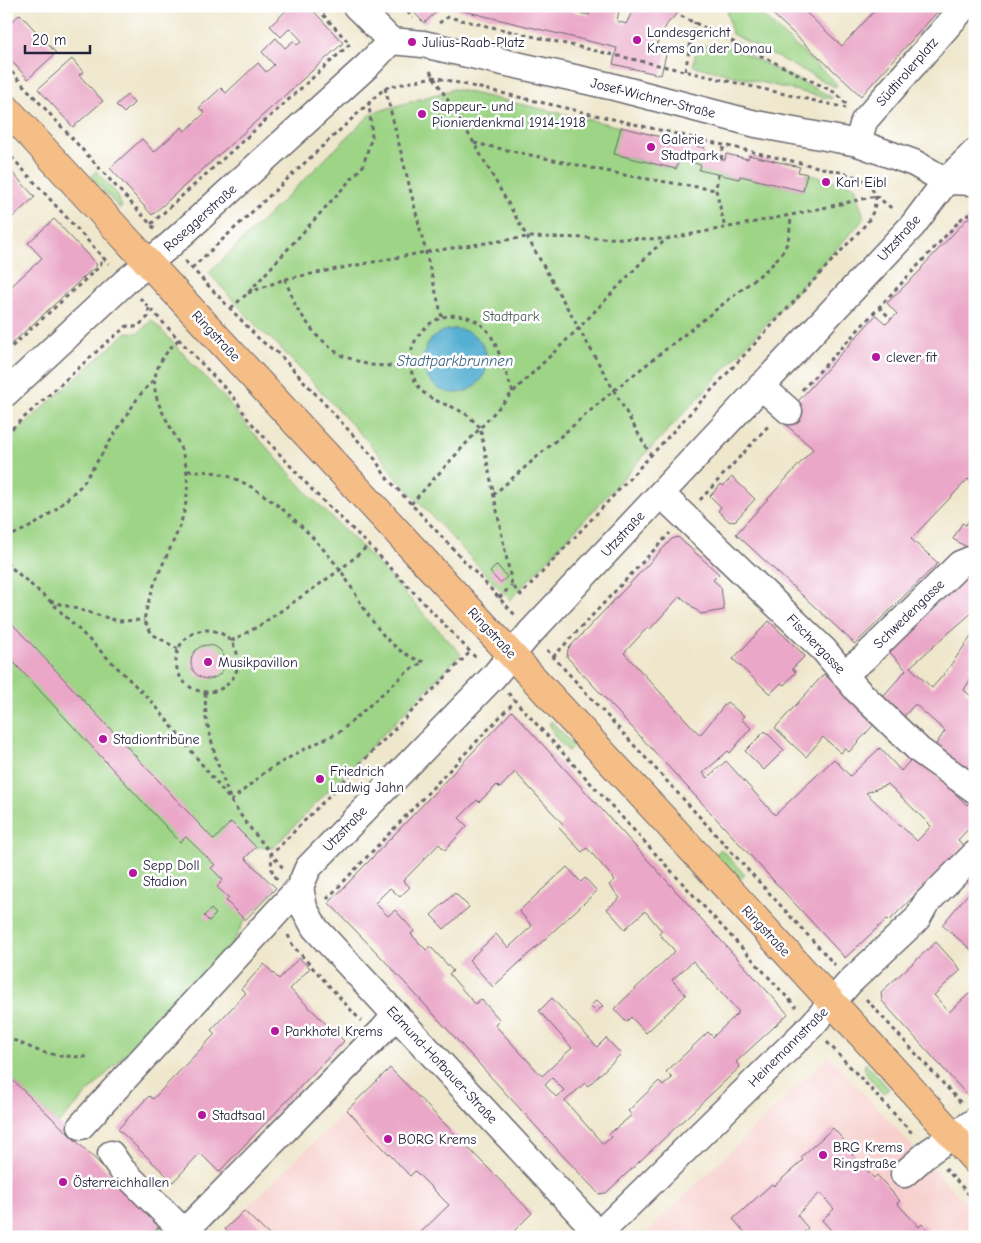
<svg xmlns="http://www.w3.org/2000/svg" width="981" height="1243" viewBox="0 0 981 1243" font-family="'Comic Neue',sans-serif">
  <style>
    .built { fill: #f7d0ce }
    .green { fill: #9dd486; stroke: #607b60 }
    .water { fill: #54afd2; stroke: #3b6886 }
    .building { fill: #eaa7c8; fill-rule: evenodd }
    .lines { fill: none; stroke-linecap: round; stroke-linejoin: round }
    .minor-casing { stroke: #6a676e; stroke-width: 29 }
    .major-casing { stroke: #6a676e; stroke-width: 30 }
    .path { stroke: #6a676e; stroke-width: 3; stroke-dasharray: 4 4; stroke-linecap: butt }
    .minor { stroke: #fff; stroke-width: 26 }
    .major { stroke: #f6be87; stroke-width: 28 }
    .poi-dot { fill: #b5179e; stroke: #fff; stroke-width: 2 }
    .labels { text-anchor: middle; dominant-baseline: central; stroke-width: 5; stroke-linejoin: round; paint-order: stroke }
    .poi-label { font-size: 14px; fill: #22223b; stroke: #fff; text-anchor: start }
    .street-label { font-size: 14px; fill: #22223b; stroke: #fff }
    .park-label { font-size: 14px; fill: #4d6055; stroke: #fff }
    .water-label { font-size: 15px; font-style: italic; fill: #38617f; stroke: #fff }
  </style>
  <rect width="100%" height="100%" fill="#fff"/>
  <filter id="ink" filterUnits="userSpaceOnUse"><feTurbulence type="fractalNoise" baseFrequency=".02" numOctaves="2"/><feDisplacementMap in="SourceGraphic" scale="10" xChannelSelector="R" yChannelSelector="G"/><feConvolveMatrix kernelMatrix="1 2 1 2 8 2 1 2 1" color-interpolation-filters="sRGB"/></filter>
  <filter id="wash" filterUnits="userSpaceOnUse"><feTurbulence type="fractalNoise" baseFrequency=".0096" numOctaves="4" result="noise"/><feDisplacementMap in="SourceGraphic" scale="20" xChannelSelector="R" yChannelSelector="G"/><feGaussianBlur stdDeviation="1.12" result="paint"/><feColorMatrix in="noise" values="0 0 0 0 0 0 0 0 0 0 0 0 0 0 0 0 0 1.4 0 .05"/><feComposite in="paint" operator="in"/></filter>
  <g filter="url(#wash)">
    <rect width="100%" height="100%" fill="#efe7cc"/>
    <!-- built -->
    <g class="built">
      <path d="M829 1056 975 1214V1237H642Z"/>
      <path d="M390 1068 532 1213 508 1237H217Z"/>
    </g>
    <!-- green -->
    <g class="green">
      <path d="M732 6H752L837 84 835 87 732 34 727 12Z"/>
      <path d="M727 45 832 97 831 99 693 66 697 46Z"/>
      <path d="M454 89 621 127 615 154 676 169 679 159 701 165 700 170 738 179 740 176 803 191 807 174 855 186 864 219 510 600 392 473 381 456 276 343 261 331 209 273 372 113Z"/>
      <path d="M96 171 117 194 122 207 120 209 91 177Z"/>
      <path d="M152 320 229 403 243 421 310 496 362 547 461 654 273 848 256 847 245 858 276 888 245 920 232 944 58 1124 6 1074V441L127 332 138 333Z"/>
      <path d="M551 721 574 746 568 751 555 737 549 723Z"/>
      <path d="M721 849 745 875 738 881 715 855Z"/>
      <path d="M866 1063 889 1089 883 1094 867 1075 864 1066Z"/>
      <path d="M162 1223 185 1237H150Z"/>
    </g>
    <!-- water -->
    <circle class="water" cx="455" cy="361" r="32"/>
    <g id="blocks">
      <!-- building -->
      <g class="building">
        <path d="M291 6H309L343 43 152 215 110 168 142 139 154 152 182 127 185 131 205 113 199 108 221 88 226 93 258 63 266 72 274 65 262 52 276 38 285 48 293 41 297 45 302 41 290 28 281 37 270 26Z"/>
        <path d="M408 6H443L424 23Z"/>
        <path d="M443 6H566L565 10 589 15 591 6H620L617 21 626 24 635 6H684L667 24 655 48 667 50 661 75 613 64 617 48Z"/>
        <path d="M764 6H799L842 46 879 6H939L941 8 861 96Z"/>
        <path d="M20 14 56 53 28 79 6 55V27Z"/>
        <path d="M72 59 83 72 79 75 103 101 73 127 38 89Z"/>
        <path d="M127 95 134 103 124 113 116 105Z"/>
        <path d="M621 127 705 148 703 154 725 160 726 154 748 159 749 155 800 167 798 172 807 174 803 191 740 176 739 179 699 170 701 165 679 159 676 169 614 154Z"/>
        <path d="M6 166 35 197 6 223Z"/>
        <path d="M971 217 975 218V485L968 479 911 539 938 563 855 644 736 534 813 449 781 420 876 315 886 324 897 314 887 303 921 270 922 267 967 219Z"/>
        <path d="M54 219 97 265 6 349V291L42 258 28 243Z"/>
        <path d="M732 477 755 499 736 520 730 522 718 511 721 507 710 496 721 484 723 486Z"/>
        <path d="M975 510V540L970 549 953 539 962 523 966 525Z"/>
        <path d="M678 537 719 574 713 580 721 587 724 610 701 614 680 596 650 629 648 627 624 653 700 735 727 702 744 716 741 719 751 728 730 753 728 751 703 773 707 778 726 761 775 815 834 759 850 776 880 748 901 771 915 755 967 805 973 799 975 801V822L958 840 964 846 889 921 887 919 845 958 567 657 568 649 672 539ZM888 784 931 826 917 841 866 793Z"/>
        <path d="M497 565 507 577 500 583 490 572Z"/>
        <path d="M975 569V610L910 667 932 688 945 673 975 631V677L972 676 964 690 973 698 975 696V725L973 727 975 728V778L932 750 945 731 915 704 898 723 877 703 906 670 886 648Z"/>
        <path d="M6 617 214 840 231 822 256 847 245 858 276 888 245 920 226 901 229 898 217 887 223 880 211 868 215 865 186 837 180 842 6 654Z"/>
        <path d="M769 621 805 656 792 669 796 672 784 685 781 683 770 694 733 659Z"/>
        <circle cx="208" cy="662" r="17"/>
        <path d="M824 674 876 722 849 752 845 748 841 753 823 737 806 757 775 728Z"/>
        <path d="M512 711 788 1014 736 1062 740 1067 606 1193 599 1194 564 1157 384 960 329 903ZM515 772 563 824 559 828 582 852 587 848 615 880 609 885 620 898 607 909 625 929 645 911 662 931 659 934 675 951 614 1009 626 1022 631 1017 646 1033 686 995 672 980 693 961 739 1012 713 1037 708 1032 666 1072 672 1078 663 1086 659 1081 628 1111 632 1115 609 1134 612 1137 603 1144 565 1101 585 1083 588 1086 621 1054 606 1038 597 1047 552 998 539 1011 572 1048 542 1076 495 1025 500 1020 481 999 475 1004 449 974 453 971 430 946 426 950 411 934 414 931 395 910 388 916 375 903 390 888 400 897 410 887 403 881 439 844 445 850 467 826 459 818 477 800 479 802 497 785 500 788ZM552 1078 564 1090 556 1097 545 1085Z"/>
        <path d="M765 731 784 750 764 770 745 751Z"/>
        <path d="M567 867 581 882 585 878 597 891 493 987 469 960 496 934 508 948 532 926 519 911Z"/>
        <path d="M975 876V953L942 925 973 888 968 883Z"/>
        <path d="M455 893 469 907 444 929 431 915Z"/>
        <path d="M211 909 216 914 209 921 204 916Z"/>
        <path d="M936 942 961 970 934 995 949 1012 970 993 975 998V1096H968L882 1001 881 992Z"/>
        <path d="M299 958 310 968 290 989 344 1041 219 1172 200 1153 173 1182 118 1129 149 1096 153 1099 215 1034 211 1030 246 993 241 989 264 964 279 979Z"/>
        <path d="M597 1000 603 1006 596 1012 590 1006Z"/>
        <path d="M390 1068 532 1213 508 1237H416L449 1205 415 1171 410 1176 347 1110Z"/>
        <path d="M6 1074 162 1223 150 1237H6Z"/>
        <path d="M833 1128 854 1152 852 1154 874 1178 877 1175 900 1201 897 1203 919 1227 922 1224 933 1237H837L822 1220 834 1209 820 1193 797 1215 808 1228 799 1237H749L733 1219 772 1184 774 1186 803 1160 801 1157Z"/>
        <path d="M244 1211 271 1237H233L225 1229Z"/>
      </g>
    </g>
  </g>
  <g filter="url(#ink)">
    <use href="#blocks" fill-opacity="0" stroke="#6a676e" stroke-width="1"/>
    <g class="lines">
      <defs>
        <g id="minor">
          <path d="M356 6 391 41"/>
          <path d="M391 41 423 44 610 86 756 124 858 143 914 163 946 181 975 182"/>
          <path d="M858 143 864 121 965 6"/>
          <path d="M761 386 789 411"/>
          <path d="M6 393 125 282 170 245 368 65 391 41"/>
          <path d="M661 494 824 650 857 690 919 750 975 790"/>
          <path d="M844 673 863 659 960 564 975 558"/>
          <path d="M300 887 304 908 315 928 585 1219 598 1237"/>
          <path d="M81 1126 300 887 308 868 493 677 530 633 913 225 946 181 975 152"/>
          <path d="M111 1154 122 1170 184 1232 382 1031 396 1015"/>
          <path d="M904 1174 929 1152 975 1121"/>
          <path d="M596 1237 812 1025 850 982 917 919 926 903 975 854"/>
        </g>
        <path id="major" d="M6 108C327 460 656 805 975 1160"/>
      </defs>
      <!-- minor casing -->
      <use href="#minor" class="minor-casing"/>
      <!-- major casing -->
      <use href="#major" class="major-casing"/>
      <!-- path -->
      <g class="path">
        <path d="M402 6 413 18"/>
        <path d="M681 16 836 93 847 105"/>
        <path d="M439 23 448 17 846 108"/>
        <path d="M6 66 155 229"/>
        <path d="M430 71 474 143 651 456"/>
        <path d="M685 71 695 22"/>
        <path d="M385 88 442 317"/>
        <path d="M474 143 629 176 716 190"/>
        <path d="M6 151 109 264"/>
        <path d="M721 159 724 145"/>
        <path d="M718 174 716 190 725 228"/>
        <path d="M151 224 350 44 315 6"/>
        <path d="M185 261 260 340 279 354 375 459 386 477 516 616"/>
        <path d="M192 268 385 88 433 77 839 172 857 177 869 184 876 196 894 210"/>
        <path d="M285 279 296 307 316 335 340 355 369 365 410 367"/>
        <path d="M248 293 285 279 425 252 527 237 666 239"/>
        <path d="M140 298 236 400 247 418 315 493 369 545 477 659"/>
        <path d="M879 307 891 319"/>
        <path d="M231 308 248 293 363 166 372 136 369 104"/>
        <path d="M6 352 100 266 103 257"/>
        <path d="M802 390 964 216 975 213"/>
        <path d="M513 392C506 376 497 340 486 329 446 288 384 347 422 391 432 402 449 404 462 412 469 415 474 422 480 427L512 585 521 595 867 223 874 210 876 196"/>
        <path d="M6 434 106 343 127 326 137 327 148 317 149 308"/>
        <path d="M493 495 613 391 770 267C788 247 789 243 791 216"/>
        <path d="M700 500 770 424"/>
        <path d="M411 504 513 392 578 329 652 251 667 239 791 215 876 196"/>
        <path d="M6 538 34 525 55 510 82 485 139 396 154 379"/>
        <path d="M6 563 50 601 154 704 231 801 265 772 299 752 341 731 409 670 424 662C418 660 412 658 406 654 376 637 360 599 341 571 316 537 263 484 221 474 210 471 198 471 187 471"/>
        <path d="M499 598 512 585"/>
        <path d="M50 601 118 621 144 620"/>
        <circle cx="207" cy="661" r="31"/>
        <path d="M231 641 259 626 340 570 369 545"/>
        <path d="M178 649 152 634 144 620C146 611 148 602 151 594 165 550 191 523 187 474 182 419 122 393 179 339"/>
        <path d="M547 650 835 965"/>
        <path d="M553 657 670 533"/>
        <path d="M205 693 206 718 216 759 231 801 246 823 283 868"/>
        <path d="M508 693 796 1007"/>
        <path d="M277 879 272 871 271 855 470 652"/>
        <path d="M327 899 515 701"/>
        <path d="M288 935 293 946 361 1021"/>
        <path d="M866 999 961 1103"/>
        <path d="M6 1037 41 1052 62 1056 88 1057"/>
        <path d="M827 1042 913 1134"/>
        <path d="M945 1168 975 1201"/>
      </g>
      <!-- minor -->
      <use href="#minor" class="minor"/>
      <!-- major -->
      <use href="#major" class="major"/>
    </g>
  </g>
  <!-- markers -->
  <g class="poi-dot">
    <circle cx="637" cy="40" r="5"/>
    <circle cx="412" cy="42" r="5"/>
    <circle cx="422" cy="114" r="5"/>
    <circle cx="651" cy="147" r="5"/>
    <circle cx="826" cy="182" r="5"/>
    <circle cx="876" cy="357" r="5"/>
    <circle cx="208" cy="662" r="5"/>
    <circle cx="103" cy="739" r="5"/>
    <circle cx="320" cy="779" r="5"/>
    <circle cx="133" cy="873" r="5"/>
    <circle cx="275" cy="1031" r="5"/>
    <circle cx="202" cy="1115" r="5"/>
    <circle cx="388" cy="1139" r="5"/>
    <circle cx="823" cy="1155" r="5"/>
    <circle cx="63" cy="1182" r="5"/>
  </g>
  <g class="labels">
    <!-- poi labels -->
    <g class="poi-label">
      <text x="647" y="32">Landesgericht<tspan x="647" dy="16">Krems an der Donau</tspan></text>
      <text x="422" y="42">Julius-Raab-Platz</text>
      <text x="432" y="106">Sappeur- und<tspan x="432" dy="16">Pionierdenkmal 1914-1918</tspan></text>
      <text x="661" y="139">Galerie<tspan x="661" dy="16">Stadtpark</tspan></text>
      <text x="836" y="182">Karl Eibl</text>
      <text x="886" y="357">clever fit</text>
      <text x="218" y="662">Musikpavillon</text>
      <text x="113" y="739">Stadiontribüne</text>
      <text x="330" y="771">Friedrich<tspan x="330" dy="16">Ludwig Jahn</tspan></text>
      <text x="143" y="865">Sepp Doll<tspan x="143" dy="16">Stadion</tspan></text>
      <text x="285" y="1031">Parkhotel Krems</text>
      <text x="212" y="1115">Stadtsaal</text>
      <text x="398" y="1139">BORG Krems</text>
      <text x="833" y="1147">BRG Krems<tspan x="833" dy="16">Ringstraße</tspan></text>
      <text x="73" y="1182">Österreichhallen</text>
    </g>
    <!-- street labels -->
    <g class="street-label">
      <text transform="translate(907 72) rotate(-49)">Südtirolerplatz</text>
      <text transform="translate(653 98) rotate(14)">Josef-Wichner-Straße</text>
      <text transform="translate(200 218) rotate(-42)">Roseggerstraße</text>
      <text transform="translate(899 238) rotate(-48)">Utzstraße</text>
      <text transform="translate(216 336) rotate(47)">Ringstraße</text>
      <text transform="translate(623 534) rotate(-47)">Utzstraße</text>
      <text transform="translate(909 614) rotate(-44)">Schwedengasse</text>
      <text transform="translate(492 633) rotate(47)">Ringstraße</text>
      <text transform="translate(816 644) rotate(46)">Fischergasse</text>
      <text transform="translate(345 829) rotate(-46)">Utzstraße</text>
      <text transform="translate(766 931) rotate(47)">Ringstraße</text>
      <text transform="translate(788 1047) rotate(-45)">Heinemannstraße</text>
      <text transform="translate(442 1065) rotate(47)">Edmund-Hofbauer-Straße</text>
    </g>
    <!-- park labels -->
    <g class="park-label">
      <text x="511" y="316">Stadtpark</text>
    </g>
    <!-- water labels -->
    <g class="water-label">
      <text x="455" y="361">Stadtparkbrunnen</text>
    </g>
  </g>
  <!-- margin -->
  <rect width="981" height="1243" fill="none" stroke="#fff" stroke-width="25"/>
  <!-- scale -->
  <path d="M25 45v8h65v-8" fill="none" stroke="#22223b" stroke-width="2.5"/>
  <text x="32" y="45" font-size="15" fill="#22223b" stroke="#ffffff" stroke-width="4" paint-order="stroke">20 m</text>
</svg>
